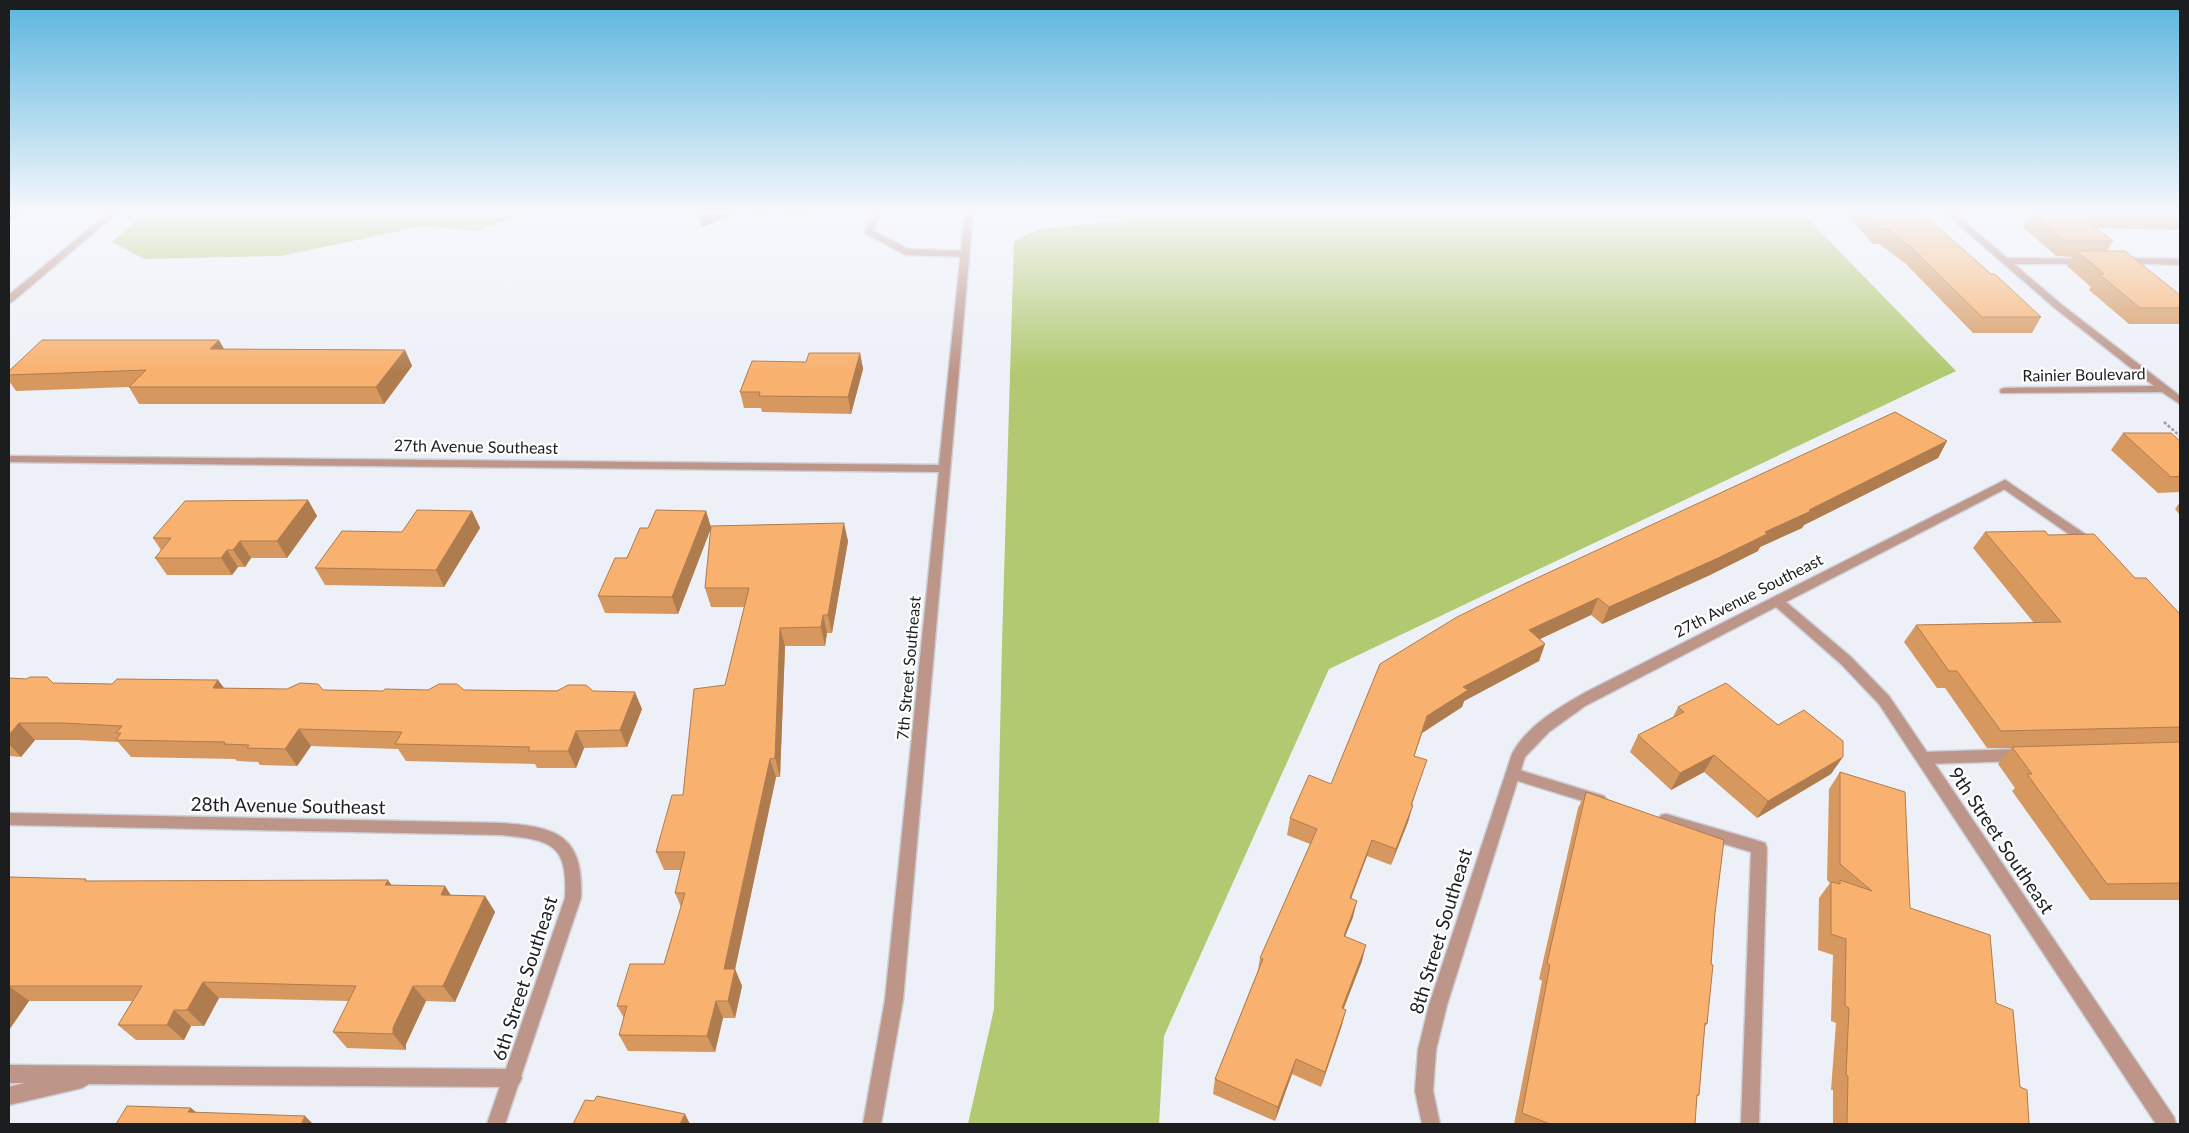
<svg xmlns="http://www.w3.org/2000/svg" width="2189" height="1133" viewBox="0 0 2189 1133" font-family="Lato,sans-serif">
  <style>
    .forest { fill: #b1c970 }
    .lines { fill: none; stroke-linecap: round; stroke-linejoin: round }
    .service-casing { stroke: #ccced5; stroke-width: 3 }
    .minor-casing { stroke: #ccced5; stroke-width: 3 }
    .tertiary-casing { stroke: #ccced5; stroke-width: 3 }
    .path { stroke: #9a9ca2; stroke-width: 2.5; stroke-dasharray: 3 2; stroke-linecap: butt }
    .service { fill: #be9589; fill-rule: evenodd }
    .minor { fill: #be9589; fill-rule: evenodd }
    .tertiary { fill: #be9589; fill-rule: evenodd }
    .wall { fill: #d6985f }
    .shaded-wall { fill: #ae7c4e }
    .building { fill: #f9b16f; stroke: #ae7c4e }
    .labels { text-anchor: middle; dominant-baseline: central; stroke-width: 4.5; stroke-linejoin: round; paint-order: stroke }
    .street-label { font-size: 16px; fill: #1c1d1f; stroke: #fff }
    .near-street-label { font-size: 19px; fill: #1c1d1f; stroke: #fff }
  </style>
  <rect width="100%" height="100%" fill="#eef0f8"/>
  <!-- forest -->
  <g class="forest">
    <path d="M145 213H528L477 231 423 226 281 256 144 259 112 242Z"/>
    <path d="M1198 213H1802L1956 371 1329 669 1164 1036 1159 1124H968L994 1009 1002 643 1014 241 1040 229Z"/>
  </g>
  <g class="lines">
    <defs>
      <g id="service">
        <path d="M12 213H21L9 222V215Z"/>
        <path d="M872 213H880L874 231 908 249 965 251 970 254 965 257 906 255 866 234 865 232Z"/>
        <path d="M2005 480 2094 540 2096 543 2094 546H2086L2001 487 1999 484Z"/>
        <path d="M2020 749 2025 751 2027 755 2025 759 2020 761 1924 764 1919 762 1917 758 1919 754 1924 752Z"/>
        <path d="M1513 768 1604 796 1607 800 1604 804 1599 806 1508 778 1506 774 1508 770Z"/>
        <path d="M1666 814 1759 841 1765 843 1767 848 1759 1124H1741L1751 852 1661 825 1658 820 1661 815Z"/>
        <path d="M9 1065 513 1069 519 1072 522 1078 519 1084 513 1087 89 1084 82 1088 9 1105V1087L25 1083H9Z"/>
      </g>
      <g id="minor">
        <path d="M108 213H117L12 302 9 303V295Z"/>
        <path d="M1945 213H1954L2007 258 2091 259V263L2088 264H2014L2062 305 2180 396V404L2162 392 2001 393 2000 391 2001 389 2005 388 2154 386 2056 309Z"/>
        <path d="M2123 258 2180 259V265L2120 263V259Z"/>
        <path d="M2005 480 2011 484 2009 487 1786 602 1851 657 1889 696 2174 1117 2176 1124H2156L1879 704 1841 664 1776 607 1585 706 1549 732 1525 757 1447 1005 1436 1050 1433 1091 1440 1124H1422L1415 1091 1418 1050 1429 1005 1512 754C1526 726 1560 707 1586 692Z"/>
        <path d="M9 813 501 823C557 827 584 835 581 898L505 1124H487L565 898C568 843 551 840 501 835L9 825Z"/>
      </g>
      <path id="tertiary" d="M965 213H973L903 1000 881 1124H863L885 1000 939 472 9 462V456L939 465Z"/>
    </defs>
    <!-- service casing -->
    <use href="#service" class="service-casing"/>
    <!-- minor casing -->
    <use href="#minor" class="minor-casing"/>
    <!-- tertiary casing -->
    <use href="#tertiary" class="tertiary-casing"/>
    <!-- path -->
    <path class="path" d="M2164 422 2180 436"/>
    <!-- service -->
    <use href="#service" class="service"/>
    <!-- minor -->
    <use href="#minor" class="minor"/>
    <!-- tertiary -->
    <use href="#tertiary" class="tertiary"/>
  </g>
  <!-- wall -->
  <g class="wall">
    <path d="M748 213H772L765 216H754Z"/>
    <path d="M780 213H809L800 217H786Z"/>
    <path d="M1845 213H1922L1991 274 2041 317 2032 333H1973L1905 263 1879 244H1873Z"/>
    <path d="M2031 213H2180V230L2096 228 2113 241 2107 251 2180 295V324H2129L2089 290 2091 287 2067 266 2073 257 2056 256 2023 227Z"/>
    <path d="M224 349 405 350 412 366 384 404H139L129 387 16 391 9 381V371Z"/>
    <path d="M860 353 863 369 851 414 762 412 761 408H744L740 392 806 362Z"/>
    <path d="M2123 433 2180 441V492L2158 493 2111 450Z"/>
    <path d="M1947 441 1938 458 1804 525 1802 528 1760 547 1758 551 1710 575 1602 624 1591 615 1540 639 1545 644 1539 661 1464 701 1462 707 1422 733 1414 757 1421 777 1412 805 1408 822 1391 865 1367 856 1351 899 1353 917 1345 936 1362 961 1344 1008 1342 1025 1321 1087 1292 1074 1275 1121 1213 1094 1215 1079 1258 970 1260 958 1310 844 1287 835 1290 818 1331 784 1380 664Z"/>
    <path d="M308 500 317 516 287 558H251L245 567H238L232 575H167L155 558 161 550 153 538Z"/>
    <path d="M2180 502V515L2175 509Z"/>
    <path d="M472 511 480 528 444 587 325 585 315 568 402 532Z"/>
    <path d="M706 511 711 527 848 541 832 633H827L825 646H785L780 777H776L735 969 742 986 735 1018H723L715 1052 628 1051 619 1035 624 1018 617 1006 664 964 681 907 675 893 681 870H664L656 852 683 795 725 685 744 607H711L705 588 711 528 678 614 605 613 598 596 648 528Z"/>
    <path d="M1985 532 2048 535 2135 578 2180 614V900H2090L2012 791 2015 788 1998 764 2011 748H1987L1945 688H1937L1904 642 1916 625 2034 623 1973 548Z"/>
    <path d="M9 678 53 683 112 684 218 680 223 688 383 691 464 690 593 691 642 709 627 747 584 748 576 768H537L535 764 406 761 398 749 311 746 297 766 260 765 258 762 237 761 235 759 131 757 118 742 77 740H35L21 757 9 756Z"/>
    <path d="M1678 707 1831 774 1757 818 1704 772 1671 790 1630 752 1638 735 1673 717Z"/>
    <path d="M1840 772 1910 908 1996 1003 2020 1087 2029 1124H1833V1090H1831L1836 1023 1831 1021 1833 955 1818 950 1819 898 1830 883 1827 880 1829 789Z"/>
    <path d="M1586 792 1715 913 1707 1024 1705 1026 1699 1095 1697 1097 1695 1124H1514L1542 981 1539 979 1578 808Z"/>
    <path d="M9 877 88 881 392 885 451 895 485 896 495 912 455 1002 426 1001 406 1044V1050L347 1048 333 1032 349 1001 219 998 204 1026H191L184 1040H136L118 1025 132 1001H29L9 1030Z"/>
  </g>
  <!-- shaded-wall -->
  <g class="shaded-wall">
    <path d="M698 213H740L702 227Z"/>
    <path d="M764 213H772L765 216Z"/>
    <path d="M800 213H809L800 217Z"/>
    <path d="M219 340 228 356 210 349Z"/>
    <path d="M405 350 412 366 384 404 376 387Z"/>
    <path d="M860 353 863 369 851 414 848 397Z"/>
    <path d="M1947 441 1938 458 1804 525 1802 528 1760 547 1758 551 1710 575 1602 624 1609 607 1765 532Z"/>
    <path d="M308 500 317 516 287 558 277 541Z"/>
    <path d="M472 511 480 528 444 587 436 570Z"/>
    <path d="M706 511 711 528 678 614 672 597Z"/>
    <path d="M844 523 848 541 832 633 828 615Z"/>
    <path d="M240 541 251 558 245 567 233 550Z"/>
    <path d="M227 550 238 567 232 575 221 558Z"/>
    <path d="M1598 598 1591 615 1523 647 1529 630Z"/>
    <path d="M823 615 827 633 825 646 821 627Z"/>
    <path d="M780 628 785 646 780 777 775 758Z"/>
    <path d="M1545 644 1539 661 1464 701 1462 707 1422 733 1409 773 1427 716 1463 687Z"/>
    <path d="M218 680 231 697 213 688Z"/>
    <path d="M635 692 642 709 627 747 620 730Z"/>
    <path d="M19 723 35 740 21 757 9 744V735Z"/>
    <path d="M299 729 311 746 297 766 285 749Z"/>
    <path d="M576 731 584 748 576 768 568 751Z"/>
    <path d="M1714 755 1704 772 1671 790 1680 773Z"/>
    <path d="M1843 757 1831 774 1757 818 1768 801Z"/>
    <path d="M770 759 776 777 733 979 735 969 742 986 735 1018 728 1001 724 969Z"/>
    <path d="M1413 805 1408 822 1391 865 1396 849Z"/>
    <path d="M1372 840 1367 856 1345 914 1350 898Z"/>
    <path d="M388 880 400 897 385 885Z"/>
    <path d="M445 886 456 903 441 895Z"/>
    <path d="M485 896 495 912 455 1002 443 986Z"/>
    <path d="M1357 901 1353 917 1339 952 1344 936Z"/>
    <path d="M1366 945 1362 961 1338 1023 1342 1008Z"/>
    <path d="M203 982 219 998 204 1026 187 1010Z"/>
    <path d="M9 986 29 1001 9 1030Z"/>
    <path d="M413 986 426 1001 406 1044V1050L393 1034V1028Z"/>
    <path d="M716 1001 723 1018 715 1052 707 1036Z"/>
    <path d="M174 1010 191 1026 184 1040 167 1025Z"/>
    <path d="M1346 1010 1342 1025 1321 1087 1325 1072Z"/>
    <path d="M1296 1059 1292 1074 1275 1121 1278 1107Z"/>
    <path d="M191 1108 208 1122 188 1112Z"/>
    <path d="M685 1114 690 1124H680Z"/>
    <path d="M305 1116 313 1124H301Z"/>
  </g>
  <!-- building -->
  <g class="building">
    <path d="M1866 213H1922L1991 274H1995L2041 317H1982L1912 248 1887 229H1881Z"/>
    <path d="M2032 213H2077L2113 241H2065Z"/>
    <path d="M2101 213H2180V215L2102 213Z"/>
    <path d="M2077 251H2125L2180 295V308H2140L2099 274H2104Z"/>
    <path d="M42 340H219L210 349 405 350 376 387H129L146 370 9 375V371Z"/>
    <path d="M809 353H860L848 397 759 396 760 392H740L752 361 806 362Z"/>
    <path d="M1895 412 1947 441 1809 510 1811 511 1765 532 1767 534 1718 558 1609 607 1598 598 1529 630 1545 644 1463 687 1468 690 1427 716 1414 756 1427 760 1411 805H1413L1396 849 1372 840 1350 898 1357 901 1344 936 1366 945 1342 1008 1346 1010 1325 1072 1296 1059 1278 1107 1215 1079 1263 959 1260 958 1317 829 1290 818 1309 775 1331 784 1380 664 1457 617 1524 584Z"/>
    <path d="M2123 433H2171L2180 441V476L2171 477Z"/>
    <path d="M308 500 277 541H240L233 550H227L221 558H155L171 538H153L185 501Z"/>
    <path d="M417 510 472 511 436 570 315 568 342 531 402 532Z"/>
    <path d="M656 510 706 511 672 597 598 596 615 558H627L640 528H648Z"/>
    <path d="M844 523 828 615H823L821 627 780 628 775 758 770 759 724 969H735L728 1001H716L707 1036 619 1035 627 1006H617L630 964H664L685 893H675L685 852H656L672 795H683L694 689 725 685 749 588H705L711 526Z"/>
    <path d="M2045 531 2048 535 2094 534 2135 578H2146L2180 614V727L2001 731 1957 671H1949L1916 625 2061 622 1985 532Z"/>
    <path d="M30 677H47L53 683 112 684 117 679 218 680 213 688 287 689 300 683 318 684 323 690 383 691 385 689 428 690 439 684H457L464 690 557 691 568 685H586L593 691 635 692 620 730 576 731 568 751H528L530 747 395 744 402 732 299 729 285 749 247 748 249 745 224 744 225 742 116 740 121 733H116L122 726 62 723H19L9 735V678L26 679Z"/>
    <path d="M1726 683 1778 725 1804 710 1843 741V757L1768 801 1714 755 1680 773 1638 735 1684 712 1678 707Z"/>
    <path d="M2180 742V883L2107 884 2027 774H2032L2012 747Z"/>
    <path d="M1840 772 1905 792 1910 908 1990 935 1996 1003 2013 1010 2020 1087 2027 1090 2029 1124H1847L1848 1076 1846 1075 1849 1008 1845 1006 1846 939 1831 934V882L1840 884V880L1872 891 1840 864Z"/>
    <path d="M1586 792 1724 840 1715 913 1711 964 1713 965 1707 1024 1705 1023 1699 1095H1697L1695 1124H1550L1522 1113 1550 965 1547 963Z"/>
    <path d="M9 877 86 879 85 881 388 880 385 885 445 886 441 895 485 896 443 986H413L393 1028V1034L333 1032 356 986 203 982 187 1010H174L167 1025H118L142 986H9Z"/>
    <path d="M597 1096 685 1114 680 1124H573L585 1100 594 1101Z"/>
    <path d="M127 1106 191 1108 188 1112 305 1116 301 1124H116Z"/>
  </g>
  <!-- sky -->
  <linearGradient id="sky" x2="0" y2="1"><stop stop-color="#5ab5de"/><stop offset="0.57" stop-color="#f7f8fc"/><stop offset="1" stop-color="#f7f8fc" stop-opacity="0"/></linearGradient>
  <rect width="2189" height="372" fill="url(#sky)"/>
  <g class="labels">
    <!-- street labels -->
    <g class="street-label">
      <text transform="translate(2084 374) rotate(-1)">Rainier Boulevard</text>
      <text transform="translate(476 446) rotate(1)">27th Avenue Southeast</text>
      <text transform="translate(1748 595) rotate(-27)">27th Avenue Southeast</text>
      <text transform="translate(908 668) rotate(-85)">7th Street Southeast</text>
    </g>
    <!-- near-street labels -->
    <g class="near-street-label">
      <text transform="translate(288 805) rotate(1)">28th Avenue Southeast</text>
      <text transform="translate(2002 840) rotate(56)">9th Street Southeast</text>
      <text transform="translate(1440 931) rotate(-73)">8th Street Southeast</text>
      <text transform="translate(524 978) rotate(-72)">6th Street Southeast</text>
    </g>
  </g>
  <!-- border -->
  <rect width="2189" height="1133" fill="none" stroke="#1c1d1f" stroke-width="20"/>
</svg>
